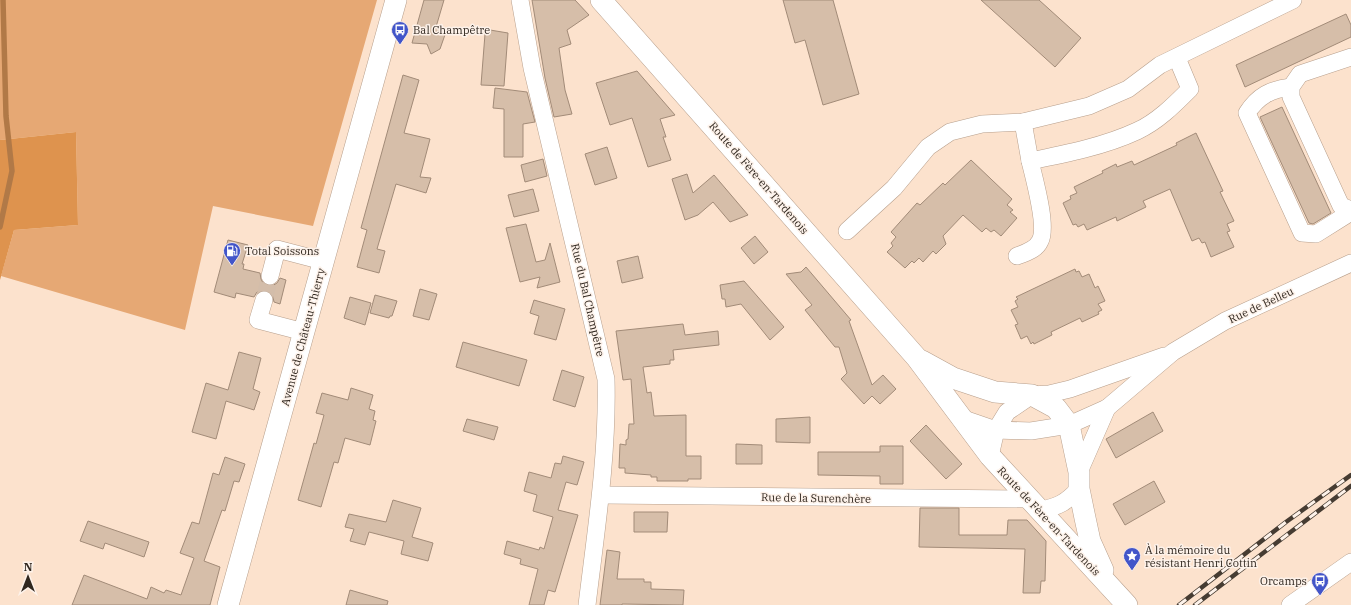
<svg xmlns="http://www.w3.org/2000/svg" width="1351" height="605" viewBox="0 0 1351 605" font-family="'IBM Plex Serif',serif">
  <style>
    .green { fill: #e6a874 }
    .forest { fill: #de934e }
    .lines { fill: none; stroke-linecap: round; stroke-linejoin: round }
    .stream { stroke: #b17947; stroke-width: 5.5 }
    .building { fill: #d6bea9; stroke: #a28b78 }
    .minor-tunnel { stroke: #d3bdaa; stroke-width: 17; stroke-dasharray: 17 8; stroke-linecap: butt }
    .minor-casing { stroke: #b79f8c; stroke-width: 18 }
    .major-casing { stroke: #b79f8c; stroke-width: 22 }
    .minor { stroke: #fff; stroke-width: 17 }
    .major { stroke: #fff; stroke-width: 21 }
    .rail-casing { stroke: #463c32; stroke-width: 4.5 }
    .rail { stroke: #fdf2ea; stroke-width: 3; stroke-dasharray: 9; stroke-linecap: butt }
    .labels { text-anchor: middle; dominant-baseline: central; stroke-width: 3; stroke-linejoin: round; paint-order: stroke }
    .poi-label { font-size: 11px; fill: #30271f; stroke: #fdf2ea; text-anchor: start }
    .street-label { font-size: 11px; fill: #30271f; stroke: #fdf2ea }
  </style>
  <rect width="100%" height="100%" fill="#fce2cd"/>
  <!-- green -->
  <path class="green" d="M0 0H377L313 226 213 206 185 330 1 276 14 230 78 225 76 132 0 140Z"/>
  <!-- forest -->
  <path class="forest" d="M76 132 78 225 14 230 0 280V140Z"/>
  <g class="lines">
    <!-- stream -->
    <path class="stream" d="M0 227 12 171 6 116 3 0"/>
  </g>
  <!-- building -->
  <g class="building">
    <path d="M424 0H444L436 27 447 29 440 49 431 54 427 44 412 43Z"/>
    <path d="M532 0H575L589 15 567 30 571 44 559 48 565 90 572 114 554 117 545 78Z"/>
    <path d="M783 0H833L859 94 823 105 805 40 795 43Z"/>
    <path d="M981 0H1039L1081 38 1055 67Z"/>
    <path d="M1346 14 1351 25V37L1245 87 1236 65Z"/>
    <path d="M490 30 508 33 504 86 481 85 485 34H489Z"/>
    <path d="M637 71 675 115 660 119 666 137H663L671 160 648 167 632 118 610 125 596 83Z"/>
    <path d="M403 75 419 80 404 133 430 139 420 177 431 178 426 193 396 184 377 249 385 251 379 273 357 267 367 230 361 228Z"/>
    <path d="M495 88 527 92 535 122 523 124V157H504V109L493 108Z"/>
    <path d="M1282 107 1331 213 1313 224 1309 223 1260 117Z"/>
    <path d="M1196 133 1223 191 1220 192 1234 221 1227 224 1230 231 1227 232 1234 247 1211 257 1205 242 1202 243 1199 238 1192 241 1170 189 1143 201 1146 207 1117 221 1116 217 1087 230 1084 224 1078 227 1076 224 1073 225 1063 203 1071 199 1070 196 1077 193 1074 187 1103 173 1102 171 1116 164 1117 167 1132 161 1134 165 1177 145 1176 143Z"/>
    <path d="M607 147 617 178 595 185 585 154Z"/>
    <path d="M543 159 547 176 525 182 521 165Z"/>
    <path d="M971 160 1012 199 1007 205 1013 210 1010 212 1017 218 1001 236 994 230 991 232 986 228 982 232 963 215 943 236 946 244 936 254 933 251 923 262 919 258 914 263 912 261 905 268 887 252 893 246 891 243 896 237 891 232 917 203 920 205 943 183 945 185Z"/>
    <path d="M687 174 693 193 714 175 748 215 730 222 713 202 698 215 685 220 672 179Z"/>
    <path d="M533 189 539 211 514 217 508 195Z"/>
    <path d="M526 224 536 262 545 260 550 243 560 282 537 288 540 277 520 282 506 228Z"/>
    <path d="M755 236 768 252 754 264 741 248Z"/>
    <path d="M228 240 248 245 242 264H244L243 269 260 273 261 279 263 283 272 286 277 283 280 278 286 280 280 304 274 302 272 293 266 290 257 292 254 297 236 293 235 298 214 292Z"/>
    <path d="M638 256 643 278 622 283 617 261Z"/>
    <path d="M806 267 851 320 849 321 872 385 883 375 896 389 880 404 872 396 864 404 841 379 847 373 839 347H835L805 310 812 305 786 274 801 272Z"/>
    <path d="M1075 269 1076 272 1079 271 1082 277 1089 274 1095 288 1098 286 1105 301 1098 304 1102 310 1098 312 1099 314 1082 322 1080 318 1051 332 1052 335 1034 344 1033 342 1031 344 1027 336 1021 339 1015 325 1018 324 1011 310 1018 307 1015 301 1018 299 1016 297Z"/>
    <path d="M744 281 784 327 770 340 741 304 726 307 725 299H722L720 285Z"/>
    <path d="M420 289 437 294 429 320 413 316Z"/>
    <path d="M375 295 397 301 392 316H390L389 318 370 313Z"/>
    <path d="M350 297 371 303 365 325 344 318Z"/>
    <path d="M534 300 565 309 556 340 534 334 539 316 530 313Z"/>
    <path d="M683 324 685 335 718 331 719 345 673 350 674 360H670V364L643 367 647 393 651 392 654 416 686 415V456H701V479H688V481H657V477H651V475L625 473V468H619L620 444 626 445V440L628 439 629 424H634L631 379 623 380 616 331Z"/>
    <path d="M463 342 527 360 519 386 456 367Z"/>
    <path d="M239 352 261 358 253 389 260 392 254 410 226 401 216 439 192 432 206 383 228 390Z"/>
    <path d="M562 370 584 377 575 407 553 400Z"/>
    <path d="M351 388 373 395 369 409 375 411 373 420 376 421 370 445 345 438 338 463 334 462 321 507 298 500 314 443 316 444 324 415 316 413 322 393 348 400Z"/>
    <path d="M1153 412 1163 431 1116 458 1106 439Z"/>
    <path d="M810 417V443L776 442V419Z"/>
    <path d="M467 419 498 427 494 440 463 431Z"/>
    <path d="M926 425 962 464 946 479 910 441Z"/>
    <path d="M736 444 762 445V464H736Z"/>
    <path d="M880 446H903V484H880V476L818 475V452H880Z"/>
    <path d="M563 456 584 462 577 485 566 482 558 510 578 515 555 592 548 590 544 605H529L538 569 520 564 521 559 504 554 507 541 539 550 540 547 544 549 553 517 533 511 537 495 524 491 529 472 551 478 555 463 561 464Z"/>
    <path d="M225 457 245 464 239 482 234 481 225 511 222 510 204 561 220 567 210 605H72L84 575 147 599 151 587 164 593 166 590 181 595 194 558 180 553 192 522 199 524 213 473 219 475Z"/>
    <path d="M1154 481 1165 502 1125 525 1113 504Z"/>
    <path d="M393 500 421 508 412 537 433 543 428 561 401 554 404 541 369 532 365 545 350 541 354 529 345 527 349 514 386 522Z"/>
    <path d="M920 508H959V535H1007L1008 520H1027L1046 541 1045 581H1041L1040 593H1023L1025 549 919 547Z"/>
    <path d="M634 512H668L667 532H634Z"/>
    <path d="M88 521 149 542 144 557 105 543 103 549 80 541Z"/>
    <path d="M607 550 620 552 617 579H644V582H651V589L684 590 683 605 622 604V605H600Z"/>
    <path d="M350 590 388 601 387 605H346Z"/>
  </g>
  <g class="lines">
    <!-- minor-tunnel -->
    <path class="minor-tunnel" d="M264 300 270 276"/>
    <defs>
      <g id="minor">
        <path d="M520 0 532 68 606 379C608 455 596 530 587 605"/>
        <path d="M1351 57 1300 74 1291 87V97L1341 206 1351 210"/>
        <path d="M1291 87C1271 89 1258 96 1247 113L1302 233 1316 234 1351 212"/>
        <path d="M1023 122 1030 161C1065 154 1105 146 1137 131 1157 122 1174 105 1190 89L1177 58"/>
        <path d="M847 231 894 188 928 147 950 132 982 124 1023 122 1089 106 1128 89 1160 65 1293 0"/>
        <path d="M1017 256C1025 253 1036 250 1040 241 1048 227 1034 178 1030 161"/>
        <path d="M270 276 277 249 323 261"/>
        <path d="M264 300 258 320 304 332"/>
        <path d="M961 418 996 430 1031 431 1069 425 1107 408"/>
        <path d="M990 456 996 430 1007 412 1032 395 1049 394 1070 389 1164 356"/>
        <path d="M1079 472 1107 408 1173 352 1225 321 1351 263"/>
        <path d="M602 495 1030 499"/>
        <path d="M1040 510C1059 507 1066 502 1079 489"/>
        <path d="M1290 605 1351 562"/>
      </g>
      <g id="major">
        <path d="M601 0 916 357 990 456 1127 605"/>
        <path d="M922 361 953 378 995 392 1032 395 1056 408 1069 425 1079 472V489L1085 518 1090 541 1103 570"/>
        <path d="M228 605 396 0"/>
      </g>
    </defs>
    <!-- minor casing -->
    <use href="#minor" class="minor-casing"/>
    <!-- major casing -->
    <use href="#major" class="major-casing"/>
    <!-- minor -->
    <use href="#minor" class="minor"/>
    <!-- major -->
    <use href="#major" class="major"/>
    <defs>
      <g id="rail">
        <path d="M1179 605 1286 522 1351 475"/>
        <path d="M1195 605 1351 486"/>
      </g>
    </defs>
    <!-- rail casing -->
    <use href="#rail" class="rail-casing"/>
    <!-- rail -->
    <use href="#rail" class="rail"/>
  </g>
  <!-- icons -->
  <defs>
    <symbol id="bus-pin" viewBox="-11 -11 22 30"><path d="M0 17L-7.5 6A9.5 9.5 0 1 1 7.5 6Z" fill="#4255c9" stroke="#fdf2ea"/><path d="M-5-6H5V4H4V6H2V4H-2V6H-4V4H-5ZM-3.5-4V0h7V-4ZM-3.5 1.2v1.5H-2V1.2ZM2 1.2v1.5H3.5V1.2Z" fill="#fff"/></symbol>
    <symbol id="fuel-pin" viewBox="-11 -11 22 30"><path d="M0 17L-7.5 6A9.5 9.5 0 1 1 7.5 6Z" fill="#4255c9" stroke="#fdf2ea"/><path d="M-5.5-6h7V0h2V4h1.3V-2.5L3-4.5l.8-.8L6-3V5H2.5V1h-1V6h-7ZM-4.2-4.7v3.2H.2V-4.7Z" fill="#fff"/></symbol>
    <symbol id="sight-pin" viewBox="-11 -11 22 30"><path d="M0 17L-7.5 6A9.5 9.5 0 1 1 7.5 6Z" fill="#4255c9" stroke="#fdf2ea"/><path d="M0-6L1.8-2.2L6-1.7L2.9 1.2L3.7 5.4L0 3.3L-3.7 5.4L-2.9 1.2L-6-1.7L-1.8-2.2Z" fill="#fff"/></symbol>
  </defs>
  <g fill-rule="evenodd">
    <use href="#bus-pin" x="390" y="20" width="20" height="27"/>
    <use href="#fuel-pin" x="222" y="241" width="20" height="27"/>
    <use href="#sight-pin" x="1122" y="546" width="20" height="27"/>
    <use href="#bus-pin" x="1310" y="571" width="20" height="27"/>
  </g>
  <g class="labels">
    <!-- poi labels -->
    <g class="poi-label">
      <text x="413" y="30">Bal Champêtre</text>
      <text x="245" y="251">Total Soissons</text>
      <text x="1145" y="550">À la mémoire du<tspan x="1145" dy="13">résistant Henri Cottin</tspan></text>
      <text x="1307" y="581" text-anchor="end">Orcamps</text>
    </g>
    <!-- street labels -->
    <g class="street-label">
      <text transform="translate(759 178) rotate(49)">Route de Fère-en-Tardenois</text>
      <text transform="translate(588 300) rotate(77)">Rue du Bal Champêtre</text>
      <text transform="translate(1261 305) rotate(-25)">Rue de Belleu</text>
      <text transform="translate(303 337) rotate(-75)">Avenue de Château-Thierry</text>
      <text transform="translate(816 498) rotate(1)">Rue de la Surenchère</text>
      <text transform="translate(1049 521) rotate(47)">Route de Fère-en-Tardenois</text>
    </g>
  </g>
  <!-- north arrow -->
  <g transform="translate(28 577)" stroke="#fdf2ea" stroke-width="3" paint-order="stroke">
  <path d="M0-3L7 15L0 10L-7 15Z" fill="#30271f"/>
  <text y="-6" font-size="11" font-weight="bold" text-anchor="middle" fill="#30271f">N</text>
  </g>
</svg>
